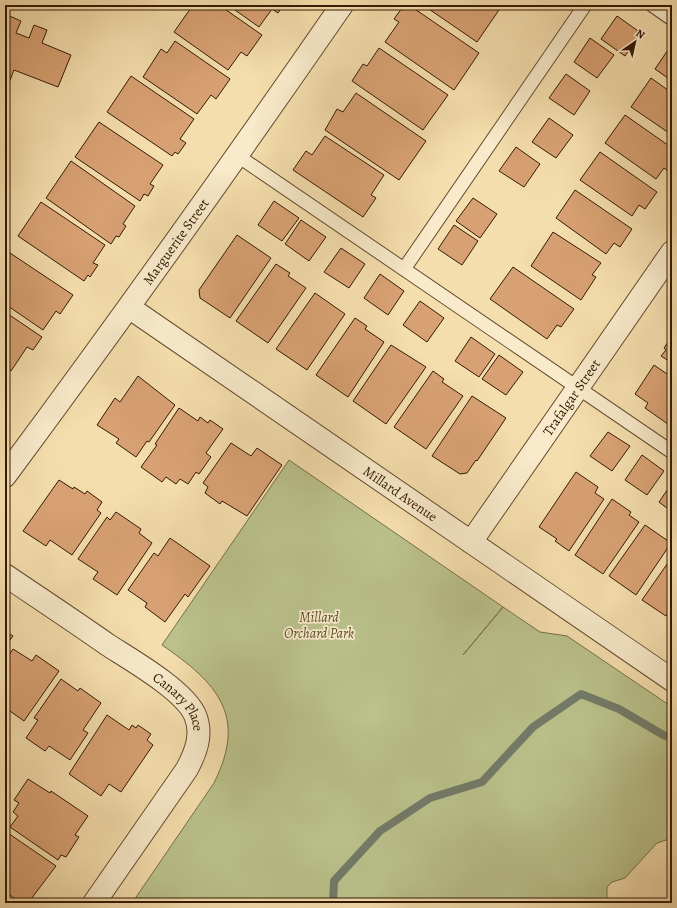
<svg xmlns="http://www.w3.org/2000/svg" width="677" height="908" viewBox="0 0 677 908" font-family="Alegreya,serif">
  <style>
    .green { fill: #bac18b; stroke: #776e48 }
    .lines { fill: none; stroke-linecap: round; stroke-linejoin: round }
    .stream { stroke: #727b69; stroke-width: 8 }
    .building { fill: #d8a173; stroke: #341a05 }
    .service-casing { stroke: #644b2f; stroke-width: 15 }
    .minor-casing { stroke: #644b2f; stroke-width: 24 }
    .service { stroke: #f8eaca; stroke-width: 13 }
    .minor { stroke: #f8eaca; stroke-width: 22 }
    .labels { text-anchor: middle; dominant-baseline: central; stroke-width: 3.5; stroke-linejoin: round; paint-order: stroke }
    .street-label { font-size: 14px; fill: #341a05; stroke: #f8eaca }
    .park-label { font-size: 14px; font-style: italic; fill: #5c4c2d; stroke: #f8eaca }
  </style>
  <rect width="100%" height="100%" fill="#f5dead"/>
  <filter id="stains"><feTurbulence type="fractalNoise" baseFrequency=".005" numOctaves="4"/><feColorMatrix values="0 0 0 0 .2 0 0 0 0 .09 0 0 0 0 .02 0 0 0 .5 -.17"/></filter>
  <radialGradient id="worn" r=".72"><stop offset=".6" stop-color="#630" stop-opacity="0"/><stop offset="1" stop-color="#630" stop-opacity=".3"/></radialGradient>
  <!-- green -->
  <path class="green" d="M289 460 503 607 463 655 503 607 540 632 567 636 672 707V838L657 843 625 878 612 882 607 887V903H132L214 783C248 715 217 683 162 645Z"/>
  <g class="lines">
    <!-- stream -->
    <path class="stream" d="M333 903 334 881 380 831 430 798 482 782 533 727 581 694 619 709 665 736 672 738"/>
  </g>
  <!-- building -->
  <g class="building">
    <path d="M193 5 198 8 200 5H219L262 35 247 56 241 52 228 70 174 32Z"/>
    <path d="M228 5H283L278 13 272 9 259 27Z"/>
    <path d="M404 5H409L479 53 454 90 385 42 399 22 394 19Z"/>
    <path d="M423 5H498L501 7 477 42Z"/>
    <path d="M5 14 21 21 16 33 29 38 34 25 47 30 42 43 71 55 58 87 14 70 5 93Z"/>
    <path d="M617 16 641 33 625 56 601 39Z"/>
    <path d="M590 38 614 55 597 78 574 62Z"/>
    <path d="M175 41 230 79 216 99 211 95 197 114 143 77 161 49 167 53Z"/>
    <path d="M672 44V81L655 69Z"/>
    <path d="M379 48 448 95 423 130 352 81 363 64 367 66Z"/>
    <path d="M566 74 590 91 574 115 549 98Z"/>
    <path d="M131 76 194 119 180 139 186 143 178 154 175 152 172 156 107 112Z"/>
    <path d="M651 78 672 93V135L631 107Z"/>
    <path d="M356 93 426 141 399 180 325 130 337 109 343 112Z"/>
    <path d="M625 115 672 148V168L669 172 664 168 656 179 605 143Z"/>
    <path d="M549 118 573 135 556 158 532 142Z"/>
    <path d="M99 122 163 165 150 184 154 186 148 196 144 194 140 201 75 157Z"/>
    <path d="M325 136 384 175 371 195 376 198 363 217 293 170 306 151 312 155Z"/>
    <path d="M516 147 540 164 524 187 499 171Z"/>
    <path d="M600 152 657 192 645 209 639 205 632 216 580 180Z"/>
    <path d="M71 161 135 206 123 224 126 226 119 237 116 236 111 244 46 198Z"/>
    <path d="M575 190 632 229 620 247 614 243 606 254 556 218Z"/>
    <path d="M473 198 497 214 480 238 456 221Z"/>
    <path d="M274 201 299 218 282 241 258 225Z"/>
    <path d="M41 202 105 245 93 263 98 265 90 277 88 275 84 281 18 236Z"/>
    <path d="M301 220 326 237 309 261 285 244Z"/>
    <path d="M454 225 478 241 462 265 438 249Z"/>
    <path d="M553 232 601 263 592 275 596 277 581 300 531 266Z"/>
    <path d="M237 235 271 258 230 318 200 298 199 290Z"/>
    <path d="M341 248 365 264 349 288 324 272Z"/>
    <path d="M10 253 73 295 60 314 56 311 43 330 5 304V260Z"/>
    <path d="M276 264 290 273 288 276 306 288 268 343 236 321Z"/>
    <path d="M513 267 574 309 561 327 557 325 547 339 490 299Z"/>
    <path d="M380 274 404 291 388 315 364 298Z"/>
    <path d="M315 293 345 314 307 370 276 349Z"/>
    <path d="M420 301 444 318 427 342 403 325Z"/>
    <path d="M5 312 42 337 33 350 27 347 11 371 5 367Z"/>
    <path d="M355 318 367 326 365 329 384 342 348 397 316 375Z"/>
    <path d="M672 336V363L661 356 666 350 664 348Z"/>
    <path d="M471 337 495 354 479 377 455 361Z"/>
    <path d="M391 345 426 367 386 424 353 401Z"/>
    <path d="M499 355 523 372 506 395 482 379Z"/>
    <path d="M654 365 667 374 670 370 672 372V427L645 408 648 403 635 394Z"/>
    <path d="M433 371 444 379 442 382 463 396 426 449 394 427Z"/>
    <path d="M138 376 175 405 149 442 147 441 136 457 116 443 119 439 97 425 115 398 120 402Z"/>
    <path d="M472 396 506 418 477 461 476 460 467 473 460 474 432 456Z"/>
    <path d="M179 408 198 421 200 417 208 423 210 420 223 429 206 453 211 457 199 474 196 472 188 484 180 479 176 484 166 477 162 482 141 467 157 445 155 444Z"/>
    <path d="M608 432 630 446 612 471 590 456Z"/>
    <path d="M231 443 251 456 257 448 282 465 247 516 222 501 220 504 205 493 208 487 203 483Z"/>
    <path d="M642 455 664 471 647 495 625 480Z"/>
    <path d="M576 472 598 487 595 493 604 499 569 551 555 541 557 539 539 527Z"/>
    <path d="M59 480 73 489 74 487 85 494 87 491 102 502 97 510 101 513 72 555 50 540 46 546 23 531Z"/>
    <path d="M672 483V512L659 502Z"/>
    <path d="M612 499 631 512 629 515 639 522 603 574 575 555Z"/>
    <path d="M116 512 141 529 139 533 152 543 117 595 93 579 98 572 78 559 107 517 110 520Z"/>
    <path d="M645 525 671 543 636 595 609 576Z"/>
    <path d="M170 538 210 566 188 597 185 594 165 622 145 607 147 603 128 590 154 553 158 556Z"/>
    <path d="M672 557V608L666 616 642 600Z"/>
    <path d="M5 631 13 636 5 647Z"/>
    <path d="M13 649 32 661 36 655 59 671 24 721 7 709 5 711V661Z"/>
    <path d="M61 679 78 691 80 688 101 703 83 730 88 733 70 760 49 746 45 751 26 738 38 720 34 718Z"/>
    <path d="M107 715 129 730 132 725 136 728 138 725 151 734 147 740 153 745 121 792 109 784 101 796 69 774Z"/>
    <path d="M28 779 50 793 51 791 88 816 75 835 79 837 66 857 61 855 58 860 10 827 18 816 13 812 19 803 14 800Z"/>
    <path d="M5 831 56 866 28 903H22L5 892Z"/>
  </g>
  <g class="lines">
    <defs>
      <g id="service">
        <path d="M652 5 672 19"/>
        <path d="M238 156 672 452"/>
        <path d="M404 269 585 5"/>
      </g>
      <g id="minor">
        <path id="s1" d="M130 308 672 680"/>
        <path id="s2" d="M5 476C120 321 232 164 342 5"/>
        <path id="s3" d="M471 542 672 252"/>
        <path id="s4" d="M5 575C39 598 74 621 108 645 131 660 184 690 195 715 203 734 196 752 187 769L94 903"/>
      </g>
    </defs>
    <!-- service casing -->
    <use href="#service" class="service-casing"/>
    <!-- minor casing -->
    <use href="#minor" class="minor-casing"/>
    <!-- service -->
    <use href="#service" class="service"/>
    <!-- minor -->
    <use href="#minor" class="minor"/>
  </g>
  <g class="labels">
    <!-- street labels -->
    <g class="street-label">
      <text stroke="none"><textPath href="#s2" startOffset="290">Marguerite Street</textPath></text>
      <text stroke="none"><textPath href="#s3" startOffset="176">Trafalgar Street</textPath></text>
      <text stroke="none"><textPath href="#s1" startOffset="328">Millard Avenue</textPath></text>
      <text stroke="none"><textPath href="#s4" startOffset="217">Canary Place</textPath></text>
    </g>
    <!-- park labels -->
    <g class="park-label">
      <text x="319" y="617">Millard<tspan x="319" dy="16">Orchard Park</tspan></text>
    </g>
  </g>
  <!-- margin -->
  <rect width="677" height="908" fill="none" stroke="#f5dead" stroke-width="20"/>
  <rect x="6" y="6" width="665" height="896" fill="none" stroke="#341a05" stroke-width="2"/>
  <rect x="10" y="10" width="657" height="888" fill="none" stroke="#341a05"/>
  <!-- north arrow -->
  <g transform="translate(635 42) rotate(34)" stroke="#f8eaca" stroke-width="3" paint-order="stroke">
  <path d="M0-3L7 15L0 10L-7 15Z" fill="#341a05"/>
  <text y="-6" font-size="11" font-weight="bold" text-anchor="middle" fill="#341a05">N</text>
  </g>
  <rect width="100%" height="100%" filter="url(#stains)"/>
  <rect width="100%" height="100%" fill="url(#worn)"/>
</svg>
